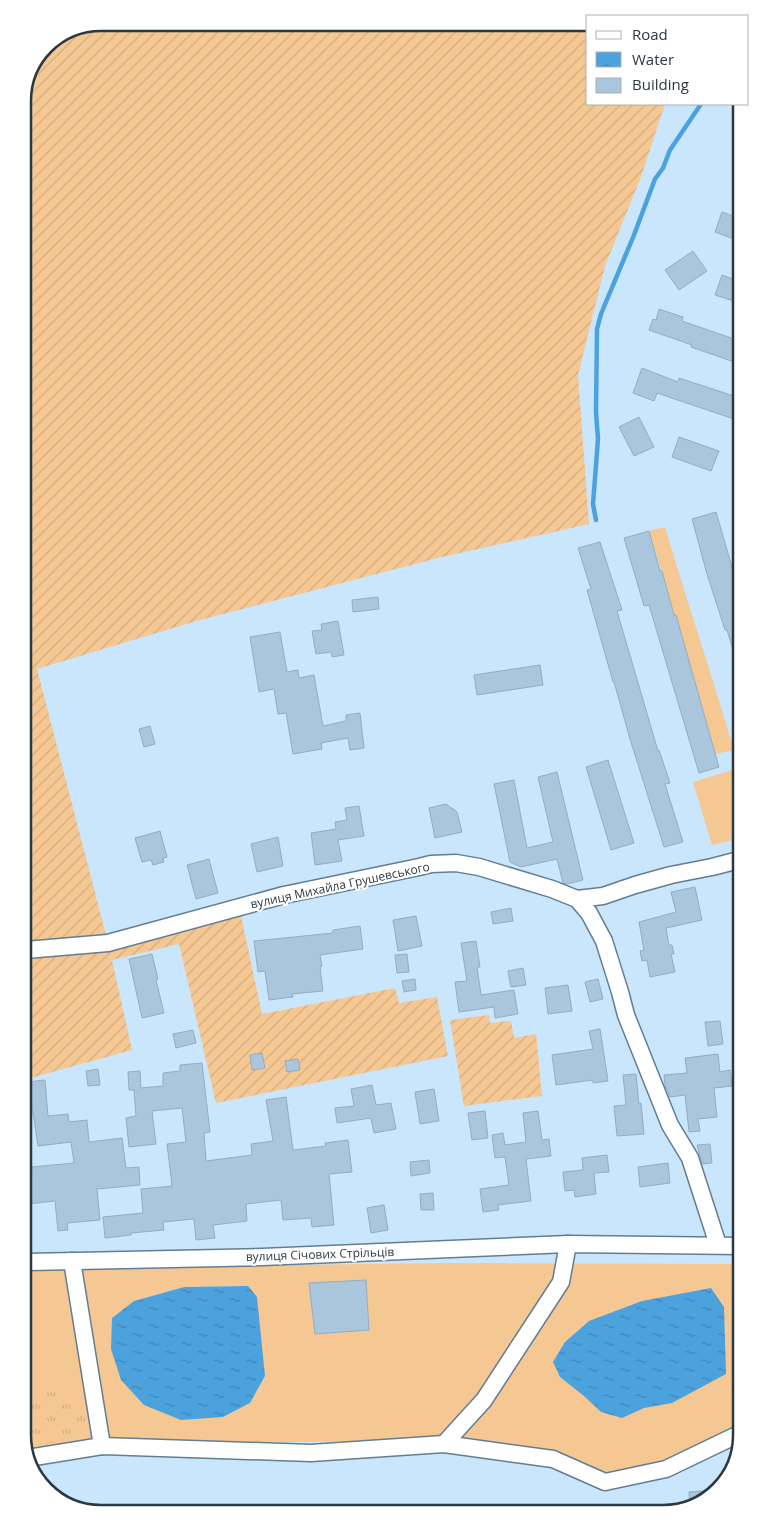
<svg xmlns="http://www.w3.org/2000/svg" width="764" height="1536" viewBox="0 0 764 1536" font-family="'Open Sans',sans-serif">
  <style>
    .grass { fill: #f5c893; fill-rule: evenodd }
    .park { fill: url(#park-tufts) }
    .garden { fill: url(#garden-furrows) }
    .water { fill: url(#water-ripples) }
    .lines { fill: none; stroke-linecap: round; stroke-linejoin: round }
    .stream { stroke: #4ca2dc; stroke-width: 4.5 }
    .building { fill: #aac6dc; stroke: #92adc3 }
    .minor-casing { stroke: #637d91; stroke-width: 19 }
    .minor { stroke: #fff; stroke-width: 16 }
    .labels { text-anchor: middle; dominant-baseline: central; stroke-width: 4.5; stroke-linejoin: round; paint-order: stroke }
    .street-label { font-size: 12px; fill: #2c3841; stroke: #fff }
    .rim { fill: none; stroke: #2c3841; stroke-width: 2.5 }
  </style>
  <defs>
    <pattern id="park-tufts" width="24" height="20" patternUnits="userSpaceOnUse" patternTransform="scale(1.25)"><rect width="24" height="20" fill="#f5c893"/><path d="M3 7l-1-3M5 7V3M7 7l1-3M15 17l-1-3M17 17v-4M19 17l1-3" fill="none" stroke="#d2ad80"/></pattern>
    <pattern id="garden-furrows" width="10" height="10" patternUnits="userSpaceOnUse" patternTransform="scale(1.25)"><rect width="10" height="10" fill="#f5c893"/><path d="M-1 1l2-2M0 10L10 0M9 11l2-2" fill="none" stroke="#d2ad80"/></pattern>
    <pattern id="water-ripples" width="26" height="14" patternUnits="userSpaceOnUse" patternTransform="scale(1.25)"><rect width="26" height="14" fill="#4ca2dc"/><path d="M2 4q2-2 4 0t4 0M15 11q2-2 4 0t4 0" fill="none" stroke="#3f85b4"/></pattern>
  </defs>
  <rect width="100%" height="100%" fill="#c9e6fd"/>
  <!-- grass -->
  <g class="grass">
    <path d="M665 527C687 602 712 675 734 750L715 754 676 615 664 618 670 599 649 531Z"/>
    <path d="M739 768V839L712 845 693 782Z"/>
    <path d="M442 1263 741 1264V1422L656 1466 604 1475 436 1440 216 1443 28 1453V1270L139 1267ZM248 1286 265 1376 250 1403 223 1417 134 1301 184 1287Z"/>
  </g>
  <!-- park -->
  <path class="park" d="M28 1388C68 1395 85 1392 88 1439L28 1446Z"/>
  <!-- garden -->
  <g class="garden">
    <path d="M101 23H588V104H665L641 177 605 266 578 375 589 524 438 558 200 620 37 669 106 935 26 942 23 97 46 45Z"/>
    <path d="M240 911 262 1014 395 988 399 1003 437 997 448 1056 216 1103 179 944 112 960 132 1050 27 1079 26 954Z"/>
    <path d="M489 1015 490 1023 511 1021 514 1038 536 1034 542 1096 464 1106 450 1020Z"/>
  </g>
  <!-- water -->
  <g class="water">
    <path d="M248 1286 257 1297 265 1376 250 1403 223 1417 181 1420 144 1405 121 1380 111 1349 112 1318 134 1301 184 1287Z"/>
    <path d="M711 1288 724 1307 726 1374 672 1403 644 1408 622 1418 601 1412 584 1396 560 1377 553 1362 565 1342 589 1321 642 1301Z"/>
  </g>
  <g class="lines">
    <!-- stream -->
    <path class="stream" d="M596 520 593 504 598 439 596 412 597 329 601 314 634 235 655 179 663 168 670 150 701 104"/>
  </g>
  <!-- building -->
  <g class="building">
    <path d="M722 212 736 217V240L715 232Z"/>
    <path d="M693 251 707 271 679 290 665 270Z"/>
    <path d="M722 275 736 280 737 302 715 295Z"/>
    <path d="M659 309 683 317 682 321 737 340V363L691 347 692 345 649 330 653 319 656 320Z"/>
    <path d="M642 368 678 382 679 378 737 397V420L657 393 654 401 633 393Z"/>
    <path d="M639 417 654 447 634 456 619 427Z"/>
    <path d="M679 437 719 451 711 471 672 457Z"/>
    <path d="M716 512 738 588V656H735L727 630H725L707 574 692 519Z"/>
    <path d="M649 531 660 571H662L674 615H676L719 767 699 773 649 605 644 606 624 538Z"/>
    <path d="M600 542 622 610 617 611 658 751 659 750 670 783 665 784 683 842 664 847 630 739 614 682H613L587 590 591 589 578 548Z"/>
    <path d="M378 597 379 609 353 612 352 600Z"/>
    <path d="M338 621 344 655 332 657 331 652 316 654 312 631 322 630 321 624Z"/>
    <path d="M280 632 287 672 298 670 299 678 314 675 323 726 346 721V715L360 713 364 748 350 750 348 738 321 743 322 749 293 754 286 713 278 714 274 689 259 692 250 637Z"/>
    <path d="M540 665 543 685 477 695 474 675Z"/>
    <path d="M150 726 155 744 144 747 139 729Z"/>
    <path d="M608 760 634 843 611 850 586 767Z"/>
    <path d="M557 772 583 880 567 884 563 883 557 859 521 867 510 862 494 784 514 780 527 848 553 842 538 777Z"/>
    <path d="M446 804 457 812 462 832 435 838 429 808Z"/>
    <path d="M359 806 364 836 338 840 342 861 315 865 311 833 336 829 335 822 347 820 345 808Z"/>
    <path d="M160 831 167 857 163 858 164 862 153 865 151 860 142 862 135 838Z"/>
    <path d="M278 837 283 866 257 872 251 844Z"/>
    <path d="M209 859 218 893 196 899 187 865Z"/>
    <path d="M695 887 702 920 666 928 669 945H672L674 954H671L675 972 650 977 647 960 642 961 640 951 644 950 639 922 676 912 671 892Z"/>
    <path d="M511 908 513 921 493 924 491 912Z"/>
    <path d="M416 916 422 946 398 951 393 920Z"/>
    <path d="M360 926 363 949 320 955 322 966 320 967 323 991 292 994 293 997 269 1000 265 971 258 972 254 941 333 933V930Z"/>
    <path d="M476 941 480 967H477L481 995 514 990 518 1014 495 1018 494 1007 459 1012 455 982 467 981 461 943Z"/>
    <path d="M152 954 158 979 156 980 164 1013 142 1018 129 959Z"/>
    <path d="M407 954 409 972 397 973 395 955Z"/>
    <path d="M523 968 526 985 511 987 508 971Z"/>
    <path d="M415 979 416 990 404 992 402 981Z"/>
    <path d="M598 979 603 999 590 1002 585 982Z"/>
    <path d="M568 985 572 1011 548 1014 545 988Z"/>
    <path d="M720 1021 723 1044 708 1046 705 1022Z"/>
    <path d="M600 1029 608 1081 593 1083V1080L556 1085 552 1055 593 1049 589 1031Z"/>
    <path d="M193 1030 196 1043 176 1048 173 1034Z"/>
    <path d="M262 1053 265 1068 252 1070 250 1055Z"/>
    <path d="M718 1054 720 1072 730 1070 732 1086 714 1088 717 1117 698 1119 700 1131 689 1132 685 1095 670 1097 665 1085 664 1075 687 1073 685 1058Z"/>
    <path d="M298 1059 300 1070 287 1072 285 1061Z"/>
    <path d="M202 1063 210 1132 204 1133 206 1161 252 1155 251 1144 273 1141 266 1100 286 1097 293 1150 326 1146 325 1143 348 1140 352 1172 329 1174 334 1225 312 1227 311 1218 283 1220 281 1200 246 1204 247 1221 213 1225 215 1238 196 1240 194 1219 163 1222 164 1230 131 1233V1235L105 1238 103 1217 143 1213 141 1189 172 1186 167 1144 186 1142 182 1108 152 1111 156 1144 129 1147 126 1118 136 1116 134 1090H129L128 1072 140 1071 141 1088 163 1086V1073L180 1071V1065Z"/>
    <path d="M98 1069 100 1085 88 1086 86 1071Z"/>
    <path d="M636 1074 639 1104 641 1103 644 1134 617 1136 614 1106 626 1105 623 1075Z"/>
    <path d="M45 1080 48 1116 68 1114 69 1122 87 1120 89 1142 122 1138 126 1168 139 1167 140 1185 97 1189 100 1220 67 1223 68 1230 58 1231 55 1201 27 1204V1170H32L31 1167 74 1163 71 1142 38 1146 33 1112H30L29 1103H27V1082Z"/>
    <path d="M372 1085 376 1105 391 1103 396 1129 374 1133 371 1118 337 1123 335 1108 354 1106 351 1089Z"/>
    <path d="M434 1089 439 1121 420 1124 415 1092Z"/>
    <path d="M485 1111 488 1138 472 1140 468 1113Z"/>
    <path d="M538 1111 542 1140 549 1139 551 1156 526 1159 531 1201 498 1205 499 1210 483 1212 480 1189 509 1185 505 1157 495 1158 492 1135 503 1133 505 1145 526 1142 523 1113Z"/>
    <path d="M710 1144 712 1163 702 1164 697 1145Z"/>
    <path d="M607 1155 609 1172 594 1173 596 1194 575 1197 574 1190 565 1191 563 1172 583 1170 582 1158Z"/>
    <path d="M429 1160 430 1173 411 1176 410 1162Z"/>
    <path d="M668 1163 670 1183 640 1187 638 1167Z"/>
    <path d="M433 1193 434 1210H421L420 1194Z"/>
    <path d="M384 1205 388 1230 371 1233 367 1208Z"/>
    <path d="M366 1280 369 1330 315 1334 309 1283Z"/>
    <path d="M714 1490 693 1508H690L689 1492Z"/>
  </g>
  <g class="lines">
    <defs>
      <g id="minor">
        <path d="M577 899 603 896 635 885 671 875 712 867 739 860"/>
        <path d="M26 950 108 943 284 895 419 867 431 864 456 863 479 867 552 889 577 899 589 913 604 941 620 992 626 1015 670 1125 690 1158 718 1245"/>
        <path d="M72 1261 102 1446"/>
        <path d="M28 1262 262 1257 568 1244 741 1246"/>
        <path d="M444 1444 484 1400 561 1282 568 1244"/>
        <path d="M28 1458 102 1446 311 1453 444 1444 553 1459 605 1482 666 1469 741 1433"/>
      </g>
    </defs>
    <!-- minor casing -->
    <use href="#minor" class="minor-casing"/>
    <!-- minor -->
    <use href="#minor" class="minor"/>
  </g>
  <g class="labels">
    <!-- street labels -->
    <g class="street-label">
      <text transform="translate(340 885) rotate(-12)">вулиця Михайла Грушевського</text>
      <text transform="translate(320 1254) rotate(-2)">вулиця Січових Стрільців</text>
    </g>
  </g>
  <!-- crop -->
  <path d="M0 0H764V1536H0ZM101 31H663A70 70 0 0 1 733 101V1435A70 70 0 0 1 663 1505H101A70 70 0 0 1 31 1435V101A70 70 0 0 1 101 31Z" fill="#fff" fill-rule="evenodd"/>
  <path class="rim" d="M101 31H663A70 70 0 0 1 733 101V1435A70 70 0 0 1 663 1505H101A70 70 0 0 1 31 1435V101A70 70 0 0 1 101 31Z"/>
  <!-- legend -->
  <rect x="586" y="15" width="162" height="90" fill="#ffffff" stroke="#abafb3"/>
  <rect x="596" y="31" width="25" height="8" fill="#ffffff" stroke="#abafb3"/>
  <text x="632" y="40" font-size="15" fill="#2c3841">Road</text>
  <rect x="596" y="52" width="25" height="15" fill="url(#water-ripples)" stroke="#abafb3"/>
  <text x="632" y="65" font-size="15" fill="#2c3841">Water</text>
  <rect x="596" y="78" width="25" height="15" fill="#aac6dc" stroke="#abafb3"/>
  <text x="632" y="90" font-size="15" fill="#2c3841">Building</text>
</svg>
